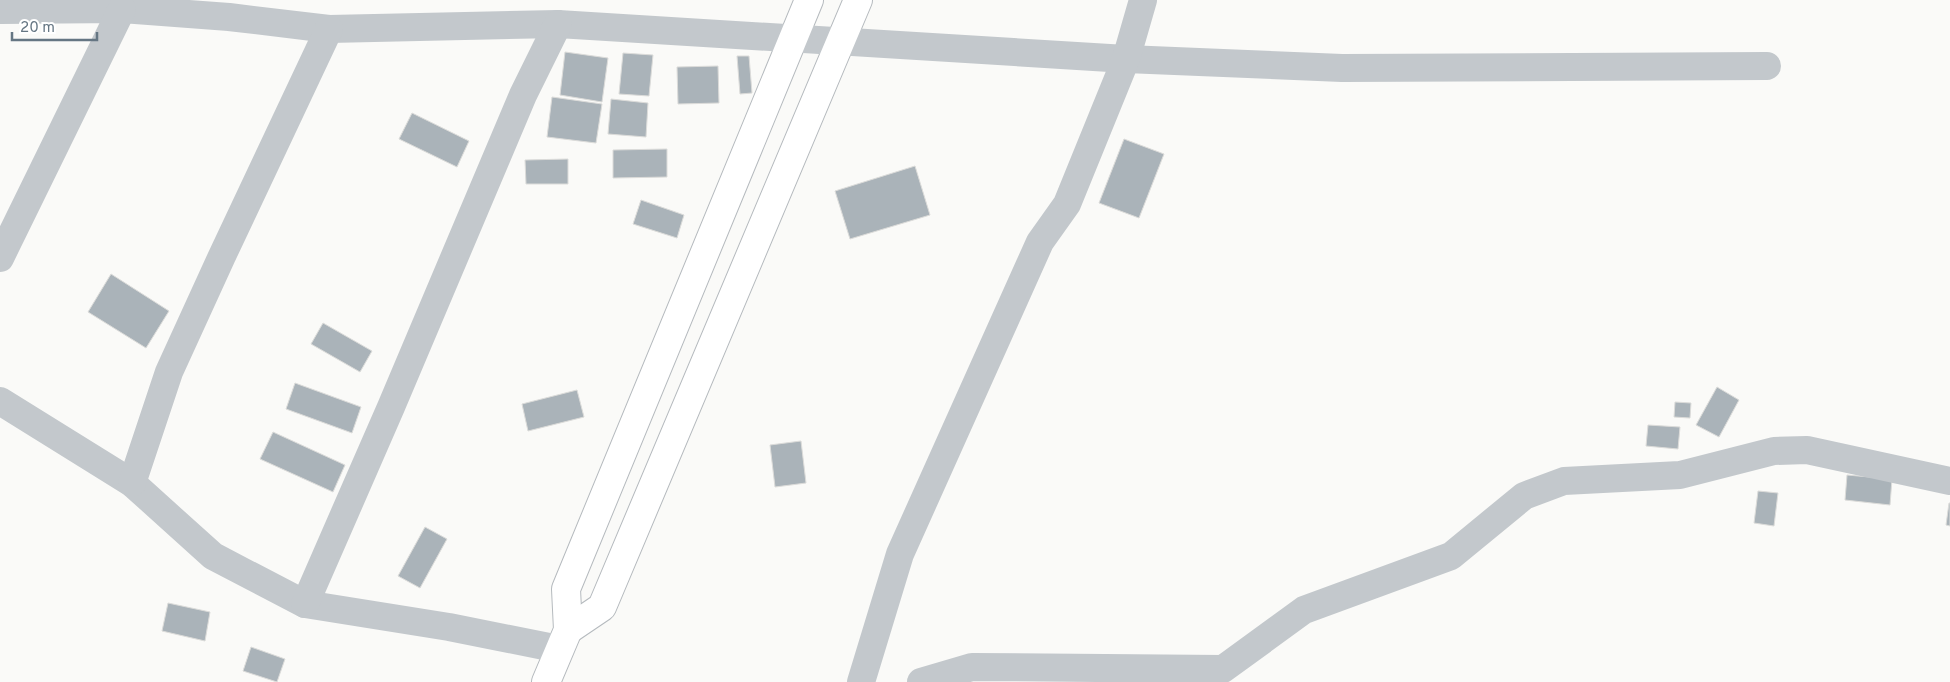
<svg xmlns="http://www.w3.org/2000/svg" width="1950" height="682" viewBox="0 0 1950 682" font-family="Overpass,sans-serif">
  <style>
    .building { fill: #aab3b9; stroke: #dcdcda }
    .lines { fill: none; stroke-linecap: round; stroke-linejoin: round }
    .major-casing { stroke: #b5babe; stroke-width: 30 }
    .minor { stroke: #c3c8cc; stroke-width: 28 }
    .major { stroke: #fff; stroke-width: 28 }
  </style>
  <rect width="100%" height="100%" fill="#fafaf8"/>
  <!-- building -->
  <g class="building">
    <path d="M565 52 608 58 602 102 560 95Z"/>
    <path d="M623 53 653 55 649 96 619 94Z"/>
    <path d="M737 56H749L752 93 740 94Z"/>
    <path d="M718 66 719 103 678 104 677 67Z"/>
    <path d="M552 97 602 104 596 143 547 137Z"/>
    <path d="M611 99 648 103 646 137 608 134Z"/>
    <path d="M412 113 469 141 457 167 399 139Z"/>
    <path d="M1124 139 1164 154 1139 218 1099 203Z"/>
    <path d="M667 149V177L613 178V150Z"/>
    <path d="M568 159V184H526L525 160Z"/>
    <path d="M915 166 930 215 850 239 835 191Z"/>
    <path d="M641 200 684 215 677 238 633 224Z"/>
    <path d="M111 274 169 311 146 348 88 312Z"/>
    <path d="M323 323 372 351 360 372 311 344Z"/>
    <path d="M295 383 361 407 352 433 286 409Z"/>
    <path d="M1717 387 1739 400 1719 437 1696 425Z"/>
    <path d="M577 390 584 417 528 431 522 404Z"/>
    <path d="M1675 402 1691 403 1690 418 1674 417Z"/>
    <path d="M1648 425 1680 427 1678 449 1646 446Z"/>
    <path d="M273 432 345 465 333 492 260 459Z"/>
    <path d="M801 441 806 483 775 487 770 445Z"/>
    <path d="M1847 475 1892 479 1890 505 1845 500Z"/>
    <path d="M1758 491 1778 493 1774 526 1754 523Z"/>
    <path d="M1949 503H1950V526L1946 525Z"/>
    <path d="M425 527 447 539 420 588 398 576Z"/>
    <path d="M168 603 210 612 205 641 162 631Z"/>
    <path d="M251 647 285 659 277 682 243 671Z"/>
  </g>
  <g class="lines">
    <defs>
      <g id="major">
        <path d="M568 630 602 607 858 0"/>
        <path d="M546 682 568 630 566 589 809 0"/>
      </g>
    </defs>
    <!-- major casing -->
    <use href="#major" class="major-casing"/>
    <!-- minor -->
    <g class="minor">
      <path d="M0 10 122 9 229 17 329 29 558 24 1126 59 1342 68 1767 66"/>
      <path d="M0 258 122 9"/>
      <path d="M0 401 132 483 213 556 305 604 449 627 559 649"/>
      <path d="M132 483 169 372 222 256 329 29"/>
      <path d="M305 604 391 407 523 95 558 24"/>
      <path d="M861 682 900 554 1040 242 1067 204 1126 59 1143 0"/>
      <path d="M921 682 972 667 1223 669 1304 610 1451 556 1524 496 1564 481 1680 475 1774 451 1807 450 1950 481"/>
    </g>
    <!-- major -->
    <use href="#major" class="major"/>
  </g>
  <!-- scale -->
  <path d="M12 32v8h85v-8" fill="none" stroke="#657683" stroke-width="2.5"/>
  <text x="20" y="32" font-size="15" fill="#657683" stroke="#ffffff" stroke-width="4" paint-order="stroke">20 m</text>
</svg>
